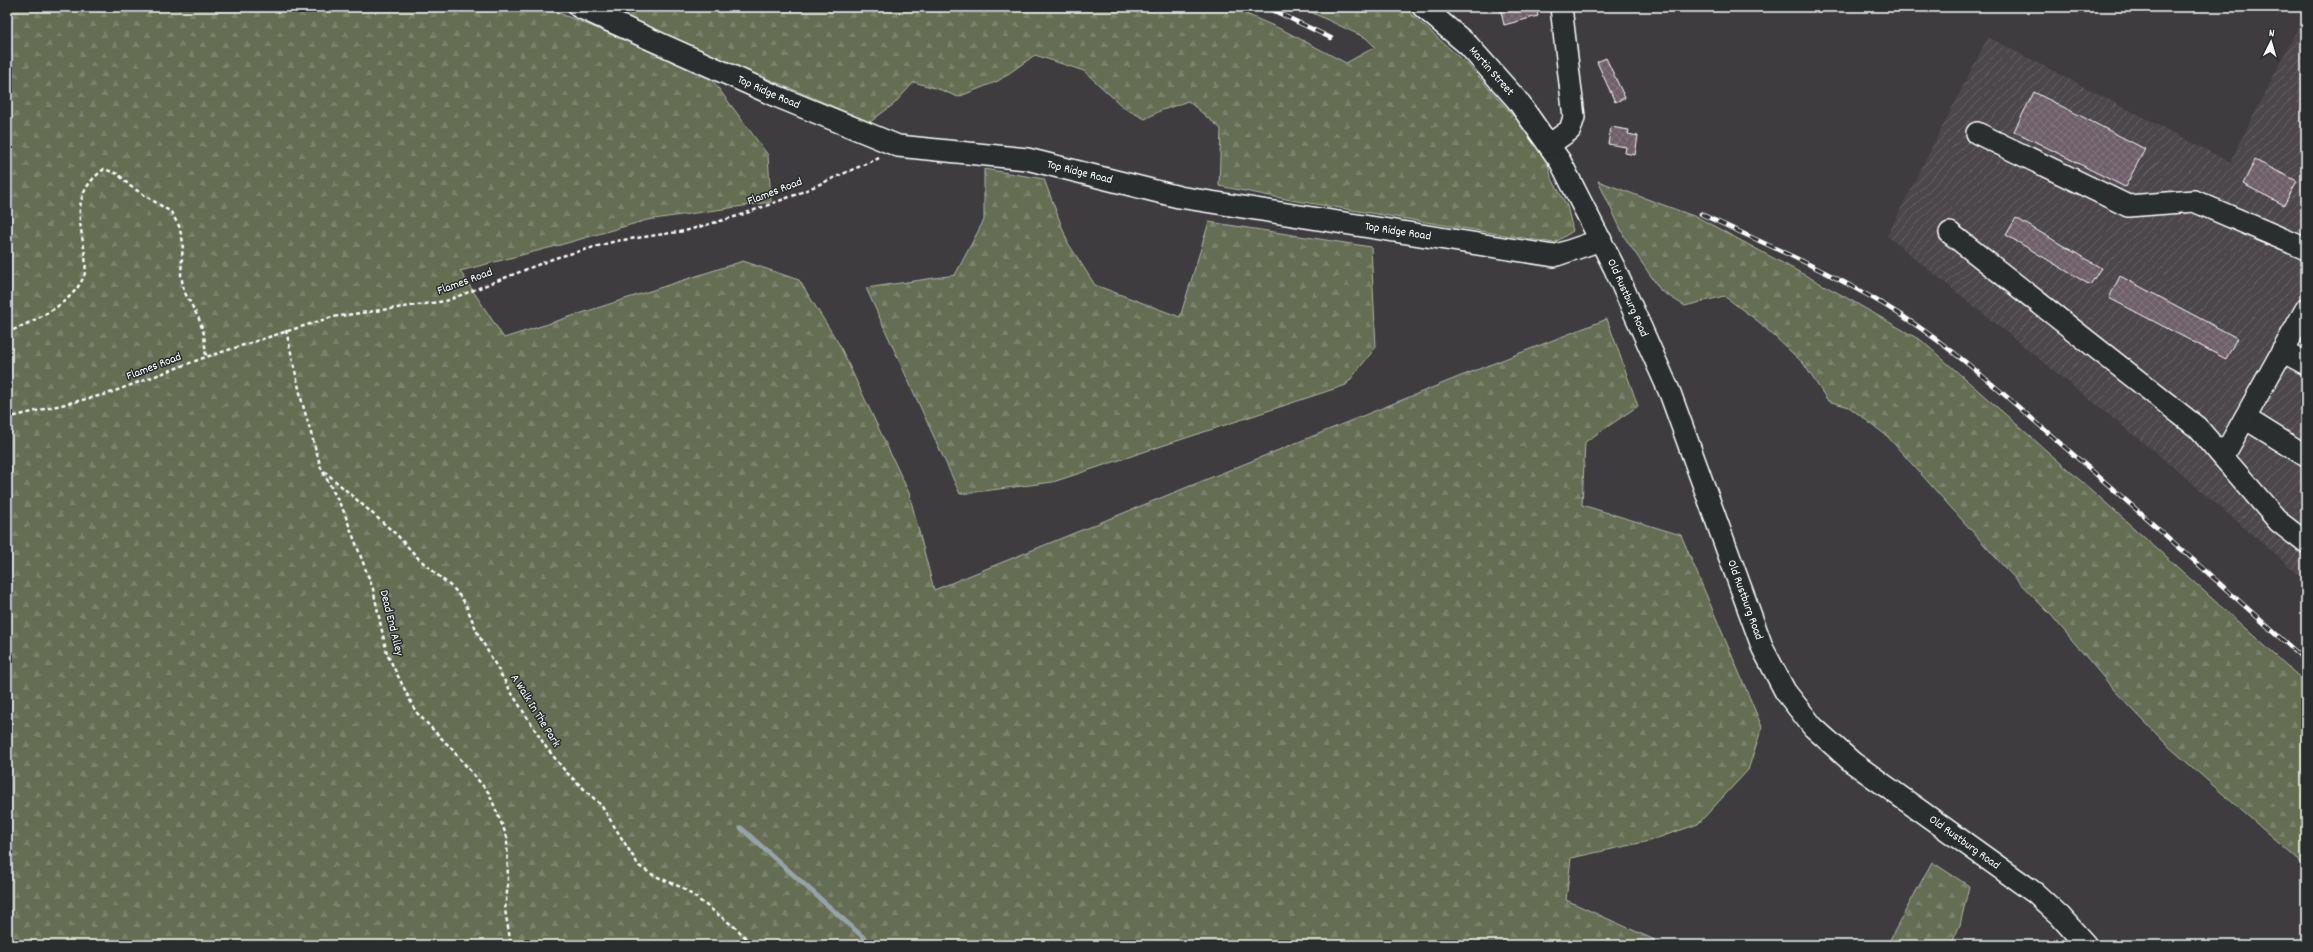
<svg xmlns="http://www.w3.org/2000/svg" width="2313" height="952" viewBox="0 0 2313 952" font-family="Dekko,sans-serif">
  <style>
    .industrial { fill: url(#industrial-furrows) }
    .forest { fill: url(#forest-firs); stroke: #b2b6a9 }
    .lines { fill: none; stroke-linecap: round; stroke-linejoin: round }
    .stream { stroke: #95a4ab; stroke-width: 5 }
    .building { fill: url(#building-cross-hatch); stroke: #fff }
    .minor-casing { stroke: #fff; stroke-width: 24 }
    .path { stroke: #fff; stroke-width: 2.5; stroke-dasharray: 4 3; stroke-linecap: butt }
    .minor { stroke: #2a2d2e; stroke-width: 21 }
    .rail-casing { stroke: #fff; stroke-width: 4.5 }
    .rail { stroke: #2a2d2e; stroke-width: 3; stroke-dasharray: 9; stroke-linecap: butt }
    .labels { text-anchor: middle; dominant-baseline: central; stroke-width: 3; stroke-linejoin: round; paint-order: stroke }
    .street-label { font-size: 12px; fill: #fff; stroke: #2a2d2e }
  </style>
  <defs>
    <pattern id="industrial-furrows" width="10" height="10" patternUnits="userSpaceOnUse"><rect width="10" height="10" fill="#4c464b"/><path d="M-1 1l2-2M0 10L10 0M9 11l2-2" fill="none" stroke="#676266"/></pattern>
    <pattern id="forest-firs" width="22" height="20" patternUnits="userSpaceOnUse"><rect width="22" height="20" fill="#656d53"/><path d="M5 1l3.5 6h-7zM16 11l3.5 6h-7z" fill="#7c836d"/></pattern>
    <pattern id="building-cross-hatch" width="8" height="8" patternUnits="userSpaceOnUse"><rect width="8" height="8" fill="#6e5e68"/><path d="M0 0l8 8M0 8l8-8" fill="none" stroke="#84767f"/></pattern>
  </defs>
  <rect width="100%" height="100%" fill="#3e3c3f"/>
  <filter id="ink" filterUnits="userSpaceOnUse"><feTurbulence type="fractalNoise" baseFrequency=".025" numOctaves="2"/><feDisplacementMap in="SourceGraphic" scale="8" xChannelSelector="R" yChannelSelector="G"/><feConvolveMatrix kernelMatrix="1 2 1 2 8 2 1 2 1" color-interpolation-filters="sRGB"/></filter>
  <g filter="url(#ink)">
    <!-- industrial -->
    <path class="industrial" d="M2306 12V581L2177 470 1887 236 1988 37 2230 162Z"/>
    <!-- forest -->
    <g class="forest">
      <path d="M7 7H544L707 73 768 155 771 202 647 220 560 245 460 271 504 338 743 261 799 280 839 344 909 493 934 590 1456 378 1607 319 1638 406 1585 442 1582 505 1681 535 1762 727 1748 770 1698 824 1649 841 1571 858 1566 900 1666 945H7Z"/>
      <path d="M604 7H1230L1283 30 1346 63 1375 47 1366 38 1300 7H1403L1469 66 1528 132 1547 159 1551 177 1567 206 1573 231 1554 243 1291 200 1219 186 1221 129 1188 101 1160 111 1145 119 1124 108 1084 71 1035 55 998 81 958 97 941 90 914 82 894 104 870 122 752 72Z"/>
      <path d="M984 169 1044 179 1068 243 1095 285 1180 317 1209 222 1371 247 1376 347 1346 385 1053 482 960 494 866 288 955 275 984 220Z"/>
      <path d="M1598 181 1699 218 1840 294 1922 341 2106 503 2306 683V867L2167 745 2114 690 2051 615 2005 568 1887 436 1849 407 1828 401 1803 363 1759 322 1724 296 1685 306 1661 291 1625 238Z"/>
      <path d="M1932 862 1969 886 1960 925 1951 945H1887Z"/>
    </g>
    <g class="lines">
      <!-- stream -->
      <path class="stream" d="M741 828 872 945"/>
    </g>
    <!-- building -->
    <g class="building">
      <path d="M1500 7H1536L1538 16 1504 25Z"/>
      <path d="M1606 58 1625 98 1615 102 1597 62Z"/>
      <path d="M2034 92 2145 149 2125 187 2014 131Z"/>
      <path d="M1611 127 1629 130 1628 134 1638 136 1635 155 1625 153 1626 147 1608 144Z"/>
      <path d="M2255 160 2297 181 2284 205 2243 184Z"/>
      <path d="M2016 218 2101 268 2090 285 2006 235Z"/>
      <path d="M2120 276 2237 338 2226 359 2109 298Z"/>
    </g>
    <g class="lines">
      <defs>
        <g id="minor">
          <path id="s1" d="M579 7 776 96 898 146 1027 159 1179 197 1554 256 1601 240"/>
          <path id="s2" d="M1423 7 1468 45 1517 100 1560 161 1614 267 1670 393 1763 649 1785 691 1813 727 1852 762 2035 893 2060 916 2086 945"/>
          <path d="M1977 133 2128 206 2194 201 2306 249"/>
          <path d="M1549 145 1570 130 1574 117 1561 7"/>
          <path d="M1950 233 2198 428 2279 522 2306 543"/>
          <path d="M2282 351 2306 364"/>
          <path d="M2245 418 2306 456"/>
          <path d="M2223 457 2306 309"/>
        </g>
      </defs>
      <!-- minor casing -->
      <use href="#minor" class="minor-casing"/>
      <!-- path -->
      <g class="path">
        <path d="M286 330 302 402 321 468 344 512 373 589 387 654 416 712 451 748 489 793 507 837 508 883 505 910 511 945"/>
        <path d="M7 333C34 320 72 305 84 276 87 268 85 256 84 248 78 214 74 192 104 169L118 174 130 186 171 212 179 226 183 242 181 275 184 291 199 319 204 334 206 357"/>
        <path d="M7 418 107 394 206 357 332 317 446 301 555 258 616 241 685 231 741 215 795 195 879 158"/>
        <path d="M324 471 397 535 418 558 455 590 465 603 478 634 511 692 546 747 566 772 601 805 639 866 653 875 683 888 736 928 753 945"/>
      </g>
      <!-- minor -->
      <use href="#minor" class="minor"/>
      <defs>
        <g id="rail">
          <path d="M1266 7 1331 38"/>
          <path d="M1701 214C1770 246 1840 276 1904 317 1961 354 2010 400 2061 444 2144 515 2225 588 2306 661"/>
        </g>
      </defs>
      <!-- rail casing -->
      <use href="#rail" class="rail-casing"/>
      <!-- rail -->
      <use href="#rail" class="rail"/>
    </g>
  </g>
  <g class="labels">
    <!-- street labels -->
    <g class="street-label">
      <text stroke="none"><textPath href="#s2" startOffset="94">Martin Street</textPath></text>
      <text stroke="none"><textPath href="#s1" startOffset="208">Top Ridge Road</textPath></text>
      <text stroke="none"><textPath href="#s1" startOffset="532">Top Ridge Road</textPath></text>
      <text transform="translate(775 192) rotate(-21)">Flames Road</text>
      <text stroke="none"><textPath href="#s1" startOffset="856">Top Ridge Road</textPath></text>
      <text transform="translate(465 282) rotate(-20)">Flames Road</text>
      <text stroke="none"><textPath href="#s2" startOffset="360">Old Rustburg Road</textPath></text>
      <text transform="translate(154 367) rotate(-21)">Flames Road</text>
      <text stroke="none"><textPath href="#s2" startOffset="684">Old Rustburg Road</textPath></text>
      <text transform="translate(391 623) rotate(76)">Dead End Alley</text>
      <text transform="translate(535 711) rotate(58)">A Walk In The Park</text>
      <text stroke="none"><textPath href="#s2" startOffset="1020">Old Rustburg Road</textPath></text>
    </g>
  </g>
  <!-- margin -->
  <rect width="2313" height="952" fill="none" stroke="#2a2d2e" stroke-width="24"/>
  <rect x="12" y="12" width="2289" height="928" fill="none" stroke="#fff" stroke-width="1.5" filter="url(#ink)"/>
  <!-- north arrow -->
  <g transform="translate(2271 42) rotate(5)" stroke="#2a2d2e" stroke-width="3" paint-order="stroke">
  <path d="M0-3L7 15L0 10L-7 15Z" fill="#ffffff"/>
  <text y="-6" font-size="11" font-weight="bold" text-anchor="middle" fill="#ffffff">N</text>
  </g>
</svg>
